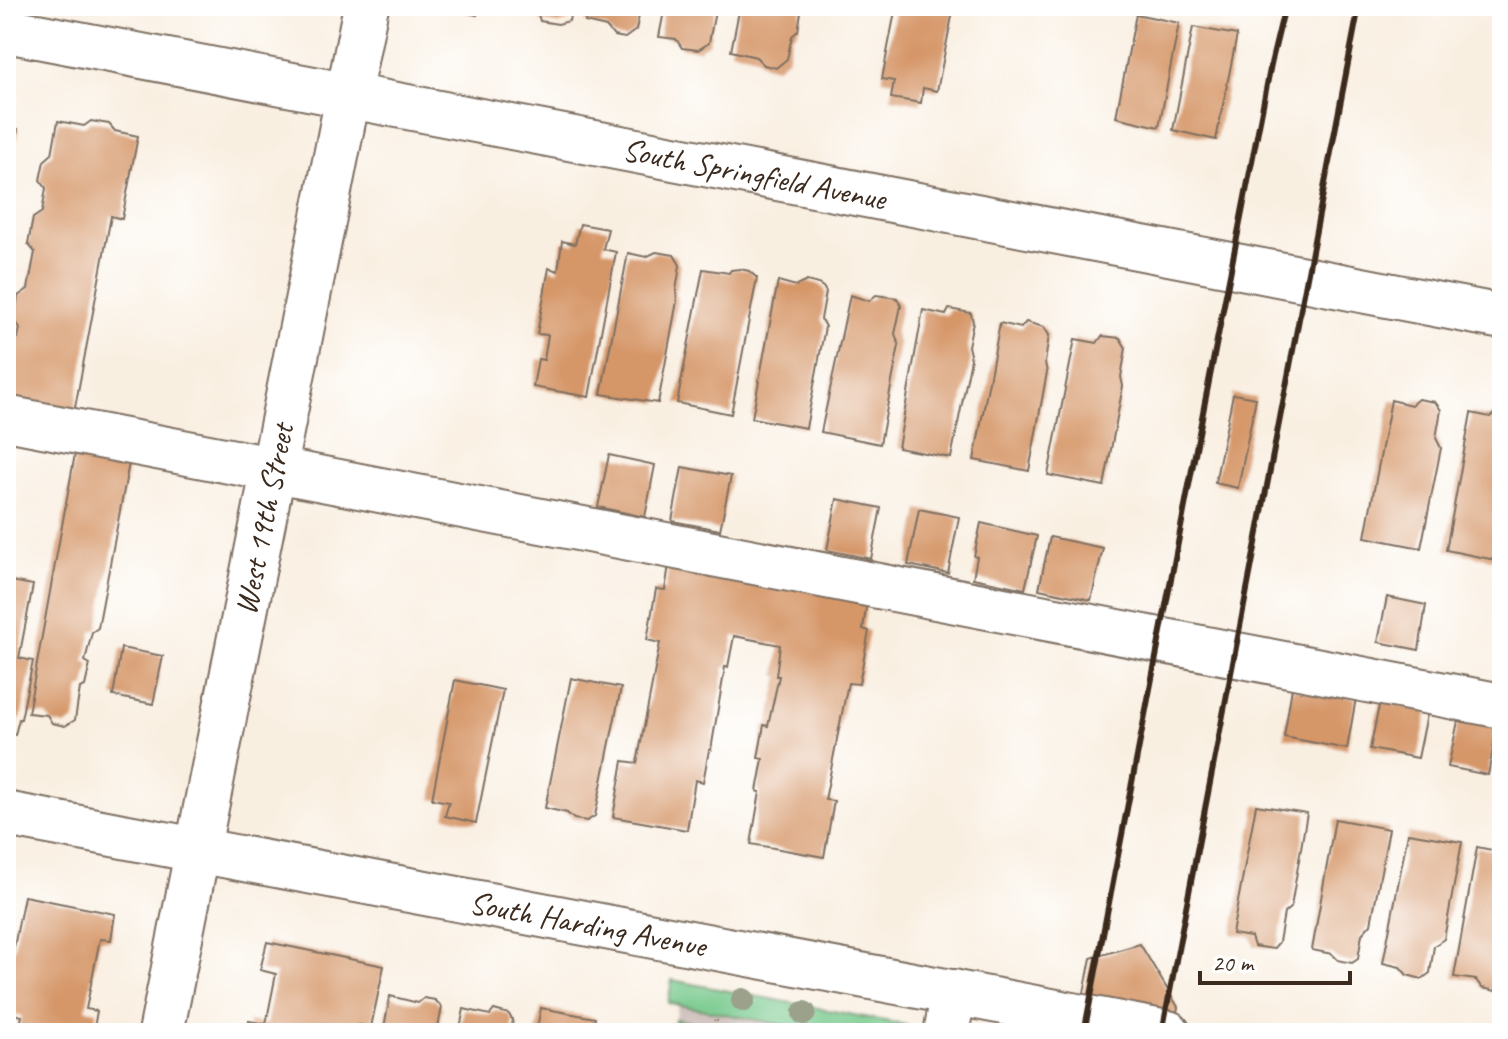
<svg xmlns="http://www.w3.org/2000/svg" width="1508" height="1039" viewBox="0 0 1508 1039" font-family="Caveat,sans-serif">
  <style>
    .industrial { fill: #cfc0bb }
    .green { fill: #76c88b; stroke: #587954; stroke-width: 2 }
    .building { fill: #d59668 }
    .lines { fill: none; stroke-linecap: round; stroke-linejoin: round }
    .minor-casing { stroke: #7e6f62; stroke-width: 48 }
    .path { stroke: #7e6f62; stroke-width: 5; stroke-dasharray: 6 6; stroke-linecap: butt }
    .minor { stroke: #fff; stroke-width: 44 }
    .rail { stroke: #3b2a1e; stroke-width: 6 }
    .tree { fill: #9ca18b }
    .labels { text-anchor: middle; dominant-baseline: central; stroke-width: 7; stroke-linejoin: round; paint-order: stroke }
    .street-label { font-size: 32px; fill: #3b2a1e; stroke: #fff }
  </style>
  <rect width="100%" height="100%" fill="#fff"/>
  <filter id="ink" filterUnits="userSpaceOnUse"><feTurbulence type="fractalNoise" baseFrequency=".0125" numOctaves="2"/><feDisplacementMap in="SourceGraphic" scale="16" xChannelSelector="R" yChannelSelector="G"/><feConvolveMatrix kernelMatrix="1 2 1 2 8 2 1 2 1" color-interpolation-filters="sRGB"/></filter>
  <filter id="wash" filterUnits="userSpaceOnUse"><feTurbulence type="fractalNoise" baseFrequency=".006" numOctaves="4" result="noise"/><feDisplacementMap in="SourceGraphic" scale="32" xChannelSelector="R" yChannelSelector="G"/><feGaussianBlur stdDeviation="1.8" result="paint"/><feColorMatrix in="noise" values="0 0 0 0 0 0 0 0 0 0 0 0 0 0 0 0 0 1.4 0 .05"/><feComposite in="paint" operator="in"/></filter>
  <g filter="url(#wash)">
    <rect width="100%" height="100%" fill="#f9efe1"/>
    <!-- industrial -->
    <path class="industrial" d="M682 982 951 1033H673Z"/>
    <!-- green -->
    <g class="green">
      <path d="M672 980 890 1022 905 1025 914 1033H826L668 1003Z"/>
      <path d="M675 1019 710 1026 708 1033H673Z"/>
    </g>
    <g id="blocks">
      <!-- building -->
      <g class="building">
        <path d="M451 6H479L477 15 451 9Z"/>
        <path d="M516 6H572L569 21 558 24 540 21 538 14 515 9Z"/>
        <path d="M588 6H641L636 30 625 38 614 36 606 27 585 22Z"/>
        <path d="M665 6H716L709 43 698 50 682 48 676 39 659 37Z"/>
        <path d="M740 6H802L798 31 792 36 787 59 776 68 764 65 756 57 731 51Z"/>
        <path d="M896 6H954L937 91 923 88 921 103 891 98 894 81 882 79Z"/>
        <path d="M1136 14 1179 23 1159 127 1116 117Z"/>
        <path d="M1193 27 1237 35 1216 140 1173 130Z"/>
        <path d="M58 121 84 126 91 121 109 124 115 131 138 136 122 219 111 216 74 413 6 400V336L18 338 20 328 14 319 18 296 28 289 35 252 28 244 33 218 42 212 46 188 40 180 44 161 52 154Z"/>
        <path d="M6 127 18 129 8 183 6 182Z"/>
        <path d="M580 224 608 229 603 249 616 252 589 397 533 387 538 359 544 360 548 335 537 334 549 268 558 271 562 241 575 244Z"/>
        <path d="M656 252 674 255 680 265 676 291 677 301 658 403 601 394 628 253 646 257Z"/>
        <path d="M703 269 729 273 731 270 740 269 749 271 757 278 731 414 677 403Z"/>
        <path d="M778 281 796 286 807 281 818 284 823 287 826 292 821 319 825 327 806 428 752 418Z"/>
        <path d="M850 295 869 301 876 295 897 298 901 306 895 334 899 345 880 444 821 432Z"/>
        <path d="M949 309 971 313 973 322 968 346 971 359 951 458 898 448 923 310 946 315Z"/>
        <path d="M1026 322 1044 327 1049 335 1045 363 1047 372 1029 471 974 460 1000 323 1021 328Z"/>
        <path d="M1102 336 1120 338 1126 348 1121 377 1123 386 1104 486 1048 475 1075 339 1097 343Z"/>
        <path d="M1233 394 1256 398 1238 488 1215 483Z"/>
        <path d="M1418 399 1435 402 1441 410 1436 438 1441 448 1421 548 1365 537 1391 400 1411 405Z"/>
        <path d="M1471 413 1490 417 1495 413 1502 414V552L1500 561 1446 550Z"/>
        <path d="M75 454 129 463 98 628 92 632 85 661 90 664 85 686 80 688 75 720 65 726 52 723 47 715 28 713Z"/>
        <path d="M609 455 655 465 645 517 598 507Z"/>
        <path d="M682 467 731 476 720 530 672 521Z"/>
        <path d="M837 499 881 508 871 559 827 550Z"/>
        <path d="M919 509 959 517 948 573 908 565Z"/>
        <path d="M981 523 1037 536 1025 589 973 578 977 557 974 556Z"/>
        <path d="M1050 537 1103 548 1091 600 1039 589Z"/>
        <path d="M669 565 867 601 863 629 869 631 859 684 848 683 825 800 834 801 824 857 751 844 760 792 757 791 763 759 758 758 764 725 768 726 779 676H776L780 645 734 636 728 667H725L711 750H709L703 782 695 780 687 830 613 817 623 761 637 763 660 643 647 640 656 589 665 590Z"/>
        <path d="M6 580 33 585 19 658 33 661 21 719H19L15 735 6 734Z"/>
        <path d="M1387 597 1426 605 1419 650 1378 642Z"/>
        <path d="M121 648 163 656 153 704 113 696Z"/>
        <path d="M571 678 621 688 595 816 587 821 574 819 567 813 545 808Z"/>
        <path d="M455 680 503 690 476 823 445 816 449 802 432 799Z"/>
        <path d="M1292 688 1356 698 1347 749 1284 737Z"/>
        <path d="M1380 701 1428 710 1418 758 1370 749Z"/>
        <path d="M1460 712 1498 721 1488 775 1448 767Z"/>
        <path d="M1256 805 1307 813 1291 907 1284 913 1279 942 1273 949 1254 946 1251 937 1232 934Z"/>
        <path d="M1335 819 1389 829 1371 924 1362 934 1358 959 1352 963 1338 960 1332 954 1312 950Z"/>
        <path d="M1408 833 1462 842 1444 939 1434 946 1430 973 1422 979 1407 975 1400 967 1383 963Z"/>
        <path d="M1477 847 1502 852V987L1496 991 1482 988 1476 980 1454 977Z"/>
        <path d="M24 896 115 914 111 940 100 939 86 1009 97 1011 93 1033H18L22 1016 6 1012V988Z"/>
        <path d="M267 942 384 966 371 1027 358 1025 356 1033H247L249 1021 266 1024 276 974 260 970Z"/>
        <path d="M1140 944 1178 1007 1173 1033 1077 1028 1091 958Z"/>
        <path d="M390 996 418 1003 424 998 435 1000 442 1007 437 1033H383Z"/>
        <path d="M541 1008 595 1018 592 1033H536Z"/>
        <path d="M464 1009 490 1015 494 1010 509 1014 511 1018 513 1019 511 1033H459Z"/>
        <path d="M643 1026 656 1028 660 1033H638Z"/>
      </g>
    </g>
  </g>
  <g filter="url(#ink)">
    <use href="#blocks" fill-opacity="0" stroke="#7e6f62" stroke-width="2"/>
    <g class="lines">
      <defs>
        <g id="minor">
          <path id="s1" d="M6 30 1502 317"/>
          <path d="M6 418 1502 706"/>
          <path id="s2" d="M6 814 1168 1033"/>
          <path id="s3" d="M161 1033 366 6"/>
          <path d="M946 1033 954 992"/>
        </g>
      </defs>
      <!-- minor casing -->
      <use href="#minor" class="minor-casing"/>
      <!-- path -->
      <path class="path" d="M713 1033 716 1020"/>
      <!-- minor -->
      <use href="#minor" class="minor"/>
      <!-- rail -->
      <g class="rail">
        <path d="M1084 1033 1204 407 1271 64 1285 6"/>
        <path d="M1162 1033 1359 6"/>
      </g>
    </g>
    <!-- trees -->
    <g class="tree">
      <circle cx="743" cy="1000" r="12"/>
      <circle cx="804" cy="1013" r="12"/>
    </g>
  </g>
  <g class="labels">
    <!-- street labels -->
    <g class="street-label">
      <text stroke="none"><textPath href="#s1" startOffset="762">South Springfield Avenue</textPath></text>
      <text stroke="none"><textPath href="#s3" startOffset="524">West 19th Street</textPath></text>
      <text stroke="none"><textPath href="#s2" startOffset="592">South Harding Avenue</textPath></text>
    </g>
  </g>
  <!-- margin -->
  <rect width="1508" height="1039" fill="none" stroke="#fff" stroke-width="32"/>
  <!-- scale -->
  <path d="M1200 971v12h150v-12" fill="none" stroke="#3b2a1e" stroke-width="4"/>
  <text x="1212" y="971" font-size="24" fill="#3b2a1e" stroke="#ffffff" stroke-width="6" paint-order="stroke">20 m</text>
</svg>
